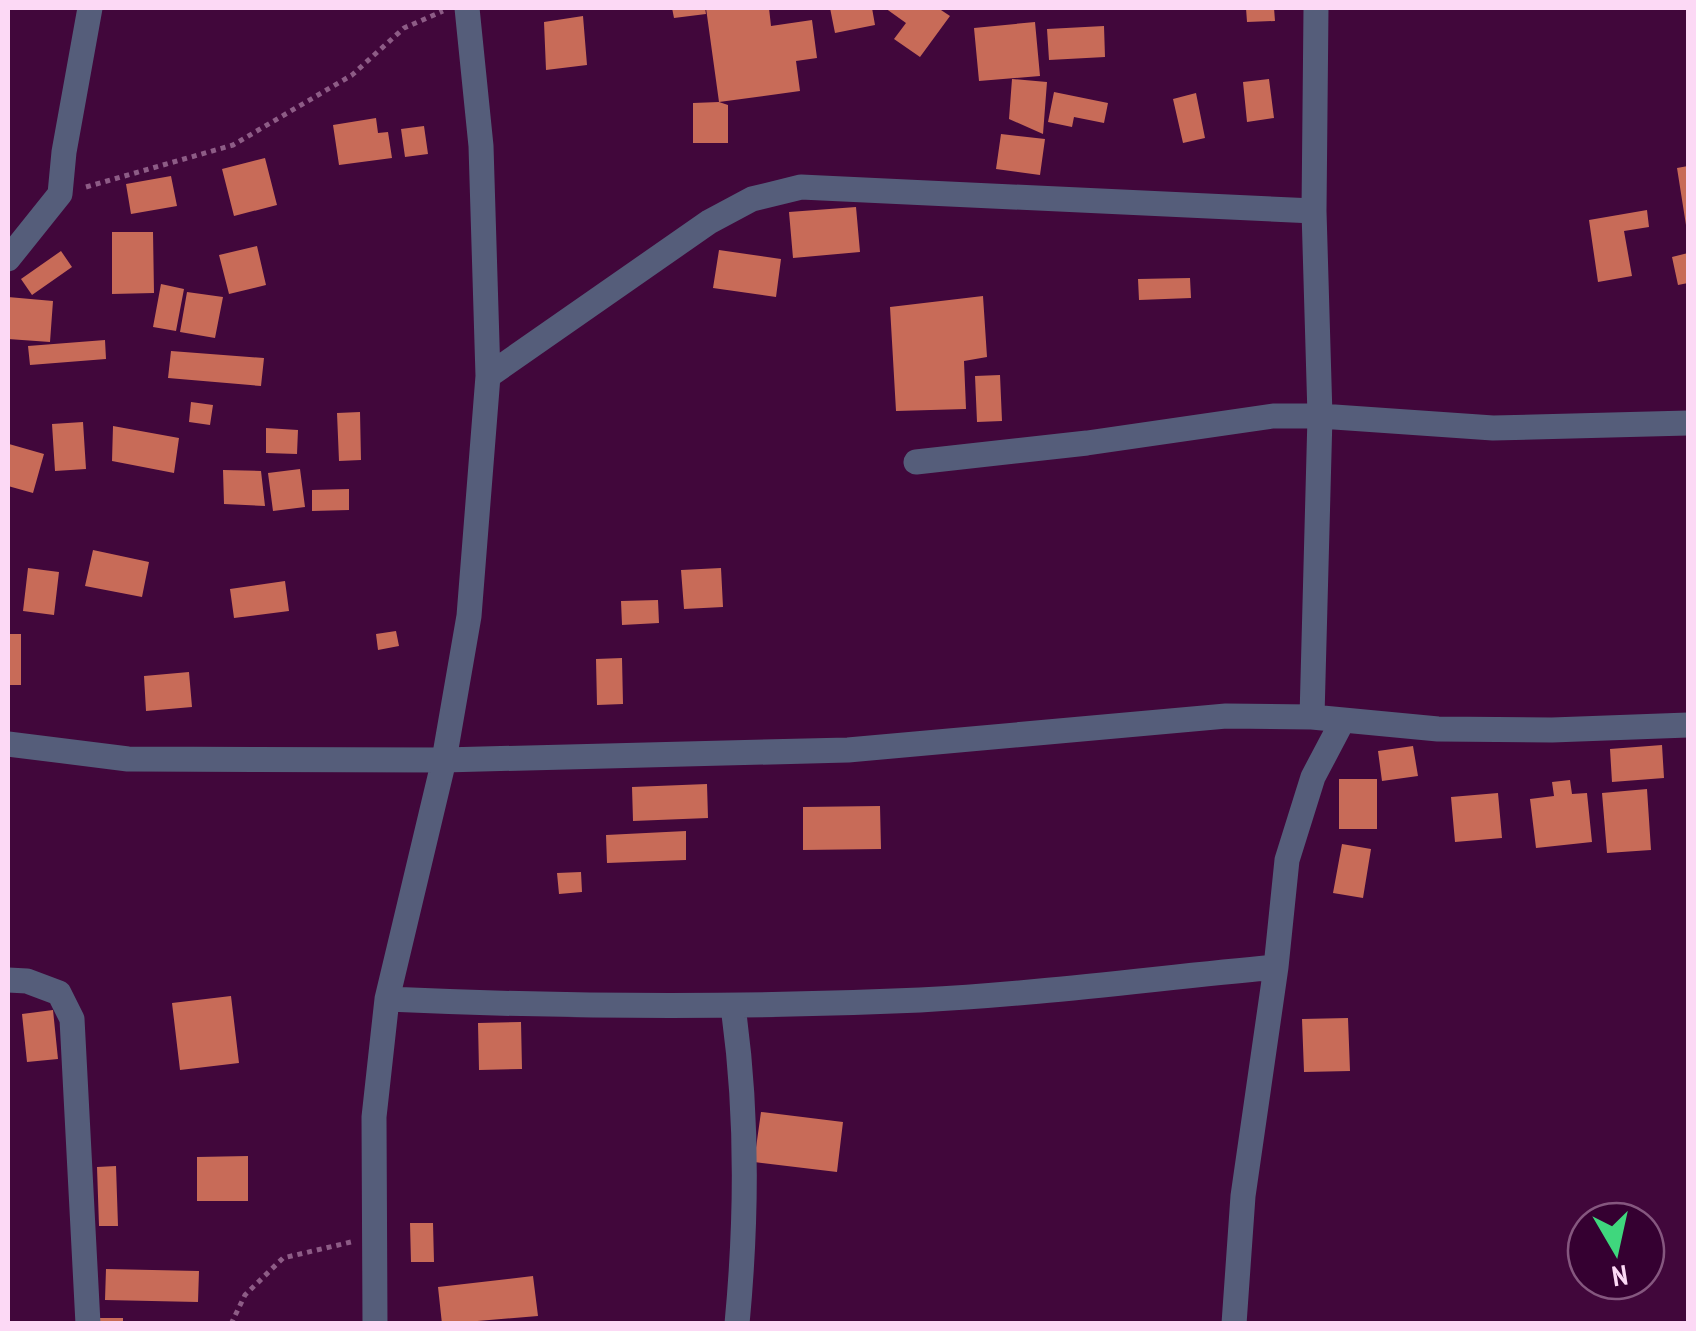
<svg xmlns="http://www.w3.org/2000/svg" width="1696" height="1331" viewBox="0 0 1696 1331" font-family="'PT Sans Narrow',sans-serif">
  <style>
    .building { fill: #c86b58 }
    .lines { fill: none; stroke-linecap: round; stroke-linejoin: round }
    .path { stroke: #8d5c86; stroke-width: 5; stroke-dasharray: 5 5; stroke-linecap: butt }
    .minor { stroke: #555d7a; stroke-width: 25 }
  </style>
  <rect width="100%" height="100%" fill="#41073b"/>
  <!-- building -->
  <path class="building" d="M672,8H705L706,14L674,18Z
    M706,8H769L771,26L812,20L817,58L796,61L800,91L719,102Z
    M830,8H872L875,25L835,33Z
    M885,8H938L950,16L920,57L894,39L906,23Z
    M1246,8H1274L1275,21L1247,22Z
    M583,16L587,65L546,70L544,22Z
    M1035,22L1040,76L979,81L974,28Z
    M1104,26L1105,57L1049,60L1047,29Z
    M1012,79L1047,82L1043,134L1009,119Z
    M1269,79L1274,118L1247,122L1243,82Z
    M1054,92L1108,103L1104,123L1074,117L1072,127L1048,122Z
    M1196,93L1205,138L1183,143L1173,99Z
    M719,102L728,105V143H693V103Z
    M376,118L378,133L388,132L392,158L339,165L333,125Z
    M424,126L428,154L405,157L401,129Z
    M1001,134L1045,139L1040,175L996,169Z
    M265,158L277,205L234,216L222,169Z
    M1688,166V225H1686L1677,168Z
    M171,176L177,206L131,214L126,184Z
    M856,207L860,252L793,258L789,212Z
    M1647,210L1649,227L1624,231L1632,276L1598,282L1589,220Z
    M112,232H153L154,293L112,294Z
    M257,246L266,285L229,294L219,255Z
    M719,250L781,259L776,297L713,288Z
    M61,251L72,267L32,295L21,279Z
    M1688,253V283L1678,285L1672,257Z
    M1190,278L1191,298L1139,300L1138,279Z
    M161,284L184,289L176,331L153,327Z
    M187,292L223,297L215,338L180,332Z
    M983,296L987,357L964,361L966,409L896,411L890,307Z
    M8,297L53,301L50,342L8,339Z
    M105,340L106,359L30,365L28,346Z
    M171,351L264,358L261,386L168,378Z
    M1000,375L1002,421L977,422L975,376Z
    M191,402L213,405L210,425L189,422Z
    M360,412L361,460L339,461L337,413Z
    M83,422L86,469L55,471L52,424Z
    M113,426L179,438L174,473L112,461Z
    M266,428L298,430L297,454L266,453Z
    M9,444L44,454L33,493L8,486Z
    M300,469L305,507L273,511L268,473Z
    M223,470L261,471L265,506L224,504Z
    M349,489V510L312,511V490Z
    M93,550L149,562L142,597L85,586Z
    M28,568L59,572L54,615L23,611Z
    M721,568L723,607L684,609L681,570Z
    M285,581L289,611L234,618L230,589Z
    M658,600L659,623L622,625L621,601Z
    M396,631L399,646L378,650L376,634Z
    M8,634H21V685H8Z
    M622,658L623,704L597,705L596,659Z
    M189,672L192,707L146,711L144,676Z
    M1662,745L1664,778L1612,782L1610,749Z
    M1413,746L1418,776L1382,781L1378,751Z
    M1339,779H1377V829H1339Z
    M1570,780L1572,794L1587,793L1592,842L1536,848L1530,799L1554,796L1552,782Z
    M707,784L708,818L633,821L632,787Z
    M1647,789L1651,850L1607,853L1602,793Z
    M1498,793L1502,838L1455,842L1451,797Z
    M880,806L881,849L803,850V807Z
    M686,831V860L607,863L606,835Z
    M1342,844L1371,849L1363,898L1333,893Z
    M581,872L582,892L559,894L557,873Z
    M231,996L239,1063L180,1070L172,1003Z
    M53,1010L58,1059L27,1062L22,1014Z
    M1348,1018L1350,1071L1304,1072L1302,1019Z
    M521,1022L522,1069L479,1070L478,1023Z
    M761,1112L843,1122L837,1172L754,1162Z
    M248,1156V1201H197V1157Z
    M116,1166L118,1226H99L97,1167Z
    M410,1223H433L434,1262H411Z
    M106,1269L199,1271L198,1302L105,1300Z
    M533,1276L538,1316L442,1324L438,1287Z
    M100,1318H123V1324H100Z"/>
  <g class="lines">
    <!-- path -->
    <path class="path" d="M86,187L233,145L352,75L404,28L443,11
      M231,1324L245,1295L283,1258L351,1242"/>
    <!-- minor -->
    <path class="minor" d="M8,259L60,194L64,152L90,8
      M488,376L709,222L752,199L801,187L1314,211
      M916,462L1087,443L1273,416H1320L1493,428L1688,423
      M1312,717L1320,416L1314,211L1316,8
      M8,744L128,759L444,760L848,750L1226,716L1312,717L1438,729L1552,730L1688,725
      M8,980L27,981L59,993L72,1019L88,1324
      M387,999C565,1007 742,1008 920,1000C1038,994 1157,978 1276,967
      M733,1007C748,1112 747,1218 737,1324
      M375,1324L374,1117L387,999L444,760L469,616L488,376L481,146L467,8
      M1234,1324L1243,1196L1276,967L1287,860L1313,777L1342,722"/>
  </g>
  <!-- border -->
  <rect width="1696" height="1331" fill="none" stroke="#fcd9f5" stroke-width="20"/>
  <!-- north arrow -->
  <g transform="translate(1616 1251) rotate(171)"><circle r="48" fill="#350031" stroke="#85577f" stroke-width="2.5"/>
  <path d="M0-8L18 38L0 25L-18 38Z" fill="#3fd77d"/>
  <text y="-15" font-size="28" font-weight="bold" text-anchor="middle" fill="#fcd9f5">N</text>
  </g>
</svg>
